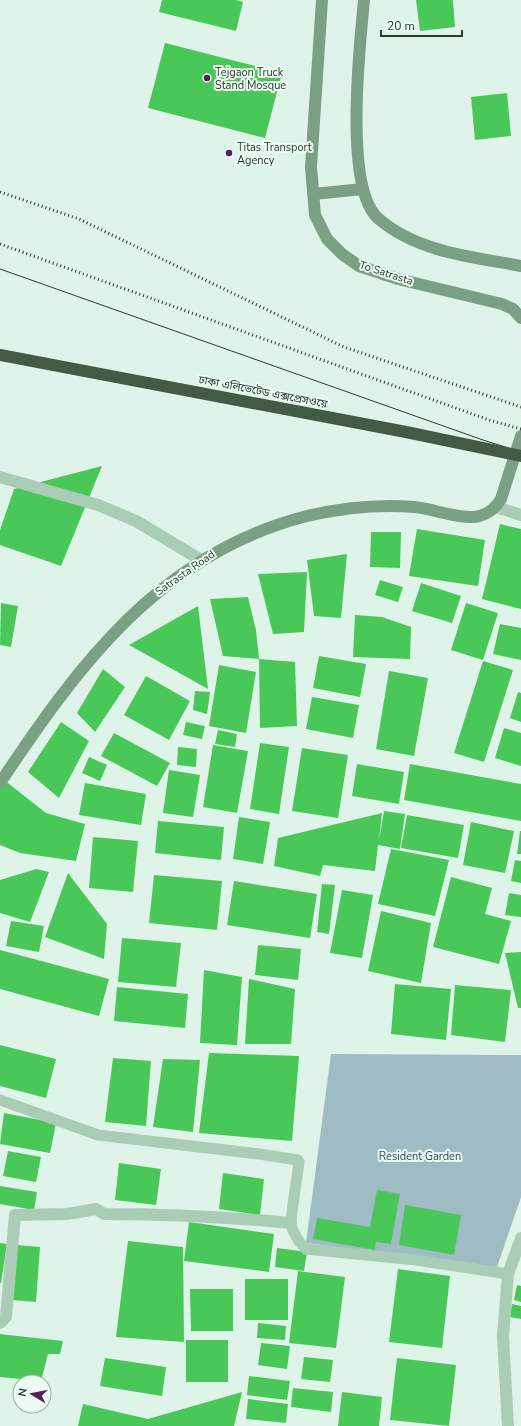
<svg xmlns="http://www.w3.org/2000/svg" width="521" height="1426" viewBox="0 0 521 1426" font-family="'Nunito Sans','Noto Sans Bengali',sans-serif">
  <style>
    .green { fill: #9fbbc3 }
    .building { fill: #49c859 }
    .lines { fill: none; stroke-linecap: round; stroke-linejoin: round }
    .lane { stroke: #abccb6; stroke-width: 11 }
    .street { stroke: #abccb6; stroke-width: 12 }
    .secondary { stroke: #7ca085; stroke-width: 12 }
    .tram { stroke: #2a3a2d; stroke-width: 1 }
    .rail { stroke: #2a3a2d; stroke-width: 3; stroke-dasharray: 1 3; stroke-linecap: butt }
    .highway-bridge { stroke: #415b46; stroke-width: 12 }
    .poi-dot { fill: #591e5d; stroke: #ecfbf2; stroke-width: 1.5 }
    .labels { text-anchor: middle; dominant-baseline: central; stroke-width: 4; stroke-linejoin: round; paint-order: stroke }
    .poi-label { font-size: 11px; fill: #2a3a2d; stroke: #ecfbf2; text-anchor: start }
    .street-label { font-size: 11px; fill: #2a3a2d; stroke: #ecfbf2 }
    .park-label { font-size: 11px; fill: #2d4e59; stroke: #ecfbf2 }
  </style>
  <rect width="100%" height="100%" fill="#dff4e8"/>
  <!-- green -->
  <path class="green" d="M331,1054L521,1055V1197L497,1267L306,1243Z"/>
  <!-- building -->
  <path class="building" d="M162,0H236L243,2L236,31L159,12Z
    M416,0H453L455,27L420,31Z
    M165,43L282,73L265,138L148,108Z
    M507,93L511,136L475,140L471,97Z
    M102,466L61,566L0,545V530L14,489Z
    M500,524L521,529V609L482,599Z
    M417,529L485,540L478,586L409,576Z
    M371,532H401L400,568L370,567Z
    M347,554L341,618L314,616L307,560Z
    M307,572L304,632L273,634L258,574Z
    M380,580L403,587L398,602L375,595Z
    M421,583L461,596L452,623L412,611Z
    M248,597L256,630L259,659L223,656L210,599Z
    M1,603L18,606L11,647L0,645Z
    M466,603L498,613L483,660L451,650Z
    M198,606L208,689L129,645Z
    M355,615L382,617L411,627L410,659L353,657Z
    M500,624L521,628V660L493,654Z
    M319,656L366,664L360,697L313,688Z
    M259,659L295,662L297,726L260,728Z
    M483,661L513,670L484,762L454,753Z
    M219,665L256,672L246,733L209,726Z
    M103,669L125,687L95,732L77,713Z
    M389,671L428,678L414,756L376,749Z
    M146,676L190,701L169,740L124,715Z
    M195,691L210,692L207,714L193,710Z
    M518,692L521,693V722L510,718Z
    M312,697L359,705L353,738L306,729Z
    M61,722L89,741L59,798L28,772Z
    M186,722L205,726L202,739L183,735Z
    M504,728L521,733V766L495,758Z
    M218,730L237,734L235,747L215,744Z
    M114,733L170,763L157,786L101,756Z
    M260,743L289,747L279,814L250,809Z
    M213,745L248,751L237,813L203,807Z
    M178,747L197,749L196,767L177,765Z
    M302,748L348,755L338,818L292,811Z
    M89,757L107,765L100,781L82,773Z
    M357,764L404,772L399,804L352,796Z
    M410,764L521,784V821L404,800Z
    M169,770L200,775L193,817L163,813Z
    M4,780L46,813L85,824L76,861L20,853L0,845V788Z
    M85,783L146,794L141,825L79,815Z
    M384,811L405,814L400,849L378,845L375,871L323,865L320,876L274,866L278,838L382,813L379,841Z
    M407,815L464,825L458,858L401,848Z
    M239,817L270,822L263,864L233,859Z
    M158,821L224,827L221,860L155,853Z
    M471,822L514,831L505,873L463,865Z
    M520,831H521V854H517Z
    M93,837L138,841L133,892L89,888Z
    M391,849L449,860L435,916L378,904Z
    M515,860L521,861V883L511,881Z
    M36,869L49,872L30,922L0,913V880Z
    M68,873L107,924L104,959L45,937Z
    M154,875L222,881L217,930L149,923Z
    M451,877L492,888L485,914L511,921L499,964L433,947Z
    M234,881L317,894L310,938L227,925Z
    M322,884L335,885L329,934L317,932Z
    M342,890L373,895L362,958L330,953Z
    M509,893L521,895V917L505,915Z
    M381,911L431,923L421,983L368,971Z
    M11,921L44,926L39,952L6,946Z
    M122,938L181,943L176,987L118,982Z
    M258,945L301,949L298,980L255,975Z
    M0,950L109,979L99,1016L0,989Z
    M521,952V1008H518L505,953Z
    M204,970L242,977L237,1045L200,1043Z
    M249,979L295,989L291,1044H245Z
    M395,984L451,989L446,1040L391,1034Z
    M455,985L511,990L505,1042L451,1035Z
    M117,987L188,994L185,1028L114,1021Z
    M0,1045L56,1059L46,1098L0,1086Z
    M209,1053L299,1056L292,1141L199,1133Z
    M113,1058L151,1061L146,1126L105,1122Z
    M163,1059L200,1060L193,1132L153,1127Z
    M4,1113L56,1123L50,1153L0,1144Z
    M8,1151L41,1157L36,1182L3,1176Z
    M119,1163L161,1169L156,1205L115,1200Z
    M223,1173L264,1179L260,1215L219,1209Z
    M0,1186L37,1192L34,1210L0,1204Z
    M377,1190L400,1194L391,1244L376,1242L375,1250L313,1239L317,1218L370,1227Z
    M405,1205L461,1215L454,1255L399,1245Z
    M189,1222L274,1234L269,1272L184,1261Z
    M128,1241L183,1247L184,1342L116,1337Z
    M0,1243L7,1244L1,1283H0Z
    M17,1245L40,1247L36,1302L12,1300Z
    M277,1248L307,1252L304,1271L275,1267Z
    M398,1269L450,1276L442,1348L389,1342Z
    M298,1271L345,1277L336,1348L289,1343Z
    M245,1279H288V1320H245Z
    M517,1285L521,1286V1302L514,1300Z
    M190,1289H233V1331H191Z
    M512,1304L521,1306V1319L510,1317Z
    M258,1323L286,1326L285,1340L257,1338Z
    M0,1334L63,1341L60,1354H48L41,1381L0,1377Z
    M186,1340H228V1382H186Z
    M261,1343L290,1346L287,1369L258,1365Z
    M304,1357L333,1360L330,1382L301,1379Z
    M105,1358L166,1367L162,1396L100,1386Z
    M397,1358L456,1365L449,1426L390,1420Z
    M249,1376L290,1381L287,1400L247,1395Z
    M293,1388L333,1392L331,1412L291,1407Z
    M242,1392L234,1426H78L83,1404L148,1419Z
    M342,1392L382,1397L379,1426H338Z
    M248,1399L288,1404L286,1423L246,1419Z"/>
  <g class="lines">
    <!-- lane -->
    <path class="lane" d="M0,1100L98,1135L259,1154L298,1160L299,1162C298,1172 290,1220 291,1225C294,1234 299,1243 306,1249L416,1260L508,1274"/>
    <!-- street -->
    <path class="street" d="M0,477L98,505L136,521L201,560
      M496,507L521,515
      M0,1323L6,1317L15,1215L67,1214L96,1209L104,1214C168,1214 227,1217 291,1223
      M508,1426L503,1336L508,1274L521,1238"/>
    <!-- secondary -->
    <path class="secondary" d="M322,0L311,167L315,215L327,239L342,254L359,266L398,279L502,304L513,309L521,318
      M364,0C360,44 343,190 379,219C417,252 473,257 521,266
      M313,194L363,189
      M0,783C79,664 161,553 307,516C341,508 380,504 415,507C434,509 454,518 474,517C485,516 495,509 501,499L521,436"/>
    <!-- tram -->
    <path class="tram" d="M0,269L483,440L521,452"/>
    <!-- rail -->
    <path class="rail" d="M0,192L79,219L344,347L521,407
      M0,244L489,420L521,429"/>
    <!-- highway-bridge -->
    <path class="highway-bridge" d="M0,355L406,432L521,456"/>
  </g>
  <!-- markers -->
  <g class="poi-dot">
    <circle cx="207" cy="78" r="4"/>
    <circle cx="229" cy="153" r="4"/>
  </g>
  <g class="labels">
    <!-- poi labels -->
    <g class="poi-label">
      <text x="215" y="72">Tejgaon Truck<tspan x="215" dy="13">Stand Mosque</tspan></text>
      <text x="237" y="147">Titas Transport<tspan x="237" dy="13">Agency</tspan></text>
    </g>
    <!-- street labels -->
    <g class="street-label">
      <text transform="translate(386 273) rotate(18)">To Satrasta</text>
      <text transform="translate(263 392) rotate(11)">ঢাকা এলিভেটেড এক্সপ্রেসওয়ে</text>
      <text transform="translate(185 573) rotate(-35)">Satrasta Road</text>
    </g>
    <!-- park labels -->
    <g class="park-label">
      <text x="420" y="1156">Resident Garden</text>
    </g>
  </g>
  <!-- north arrow -->
  <g transform="translate(32 1394) rotate(280)"><circle r="19" fill="#ecfbf2" stroke="#9eaea3"/>
  <path d="M0-3L7 15L0 10L-7 15Z" fill="#591e5d"/>
  <text y="-6" font-size="11" font-weight="bold" text-anchor="middle" fill="#2a3a2d">N</text>
  </g>
  <!-- scale -->
  <path d="M381 30v6h81v-6" fill="none" stroke="#2a3a2d" stroke-width="2"/>
  <text x="387" y="30" font-size="12" fill="#2a3a2d" stroke="#ecfbf2" stroke-width="3" paint-order="stroke">20 m</text>
</svg>
